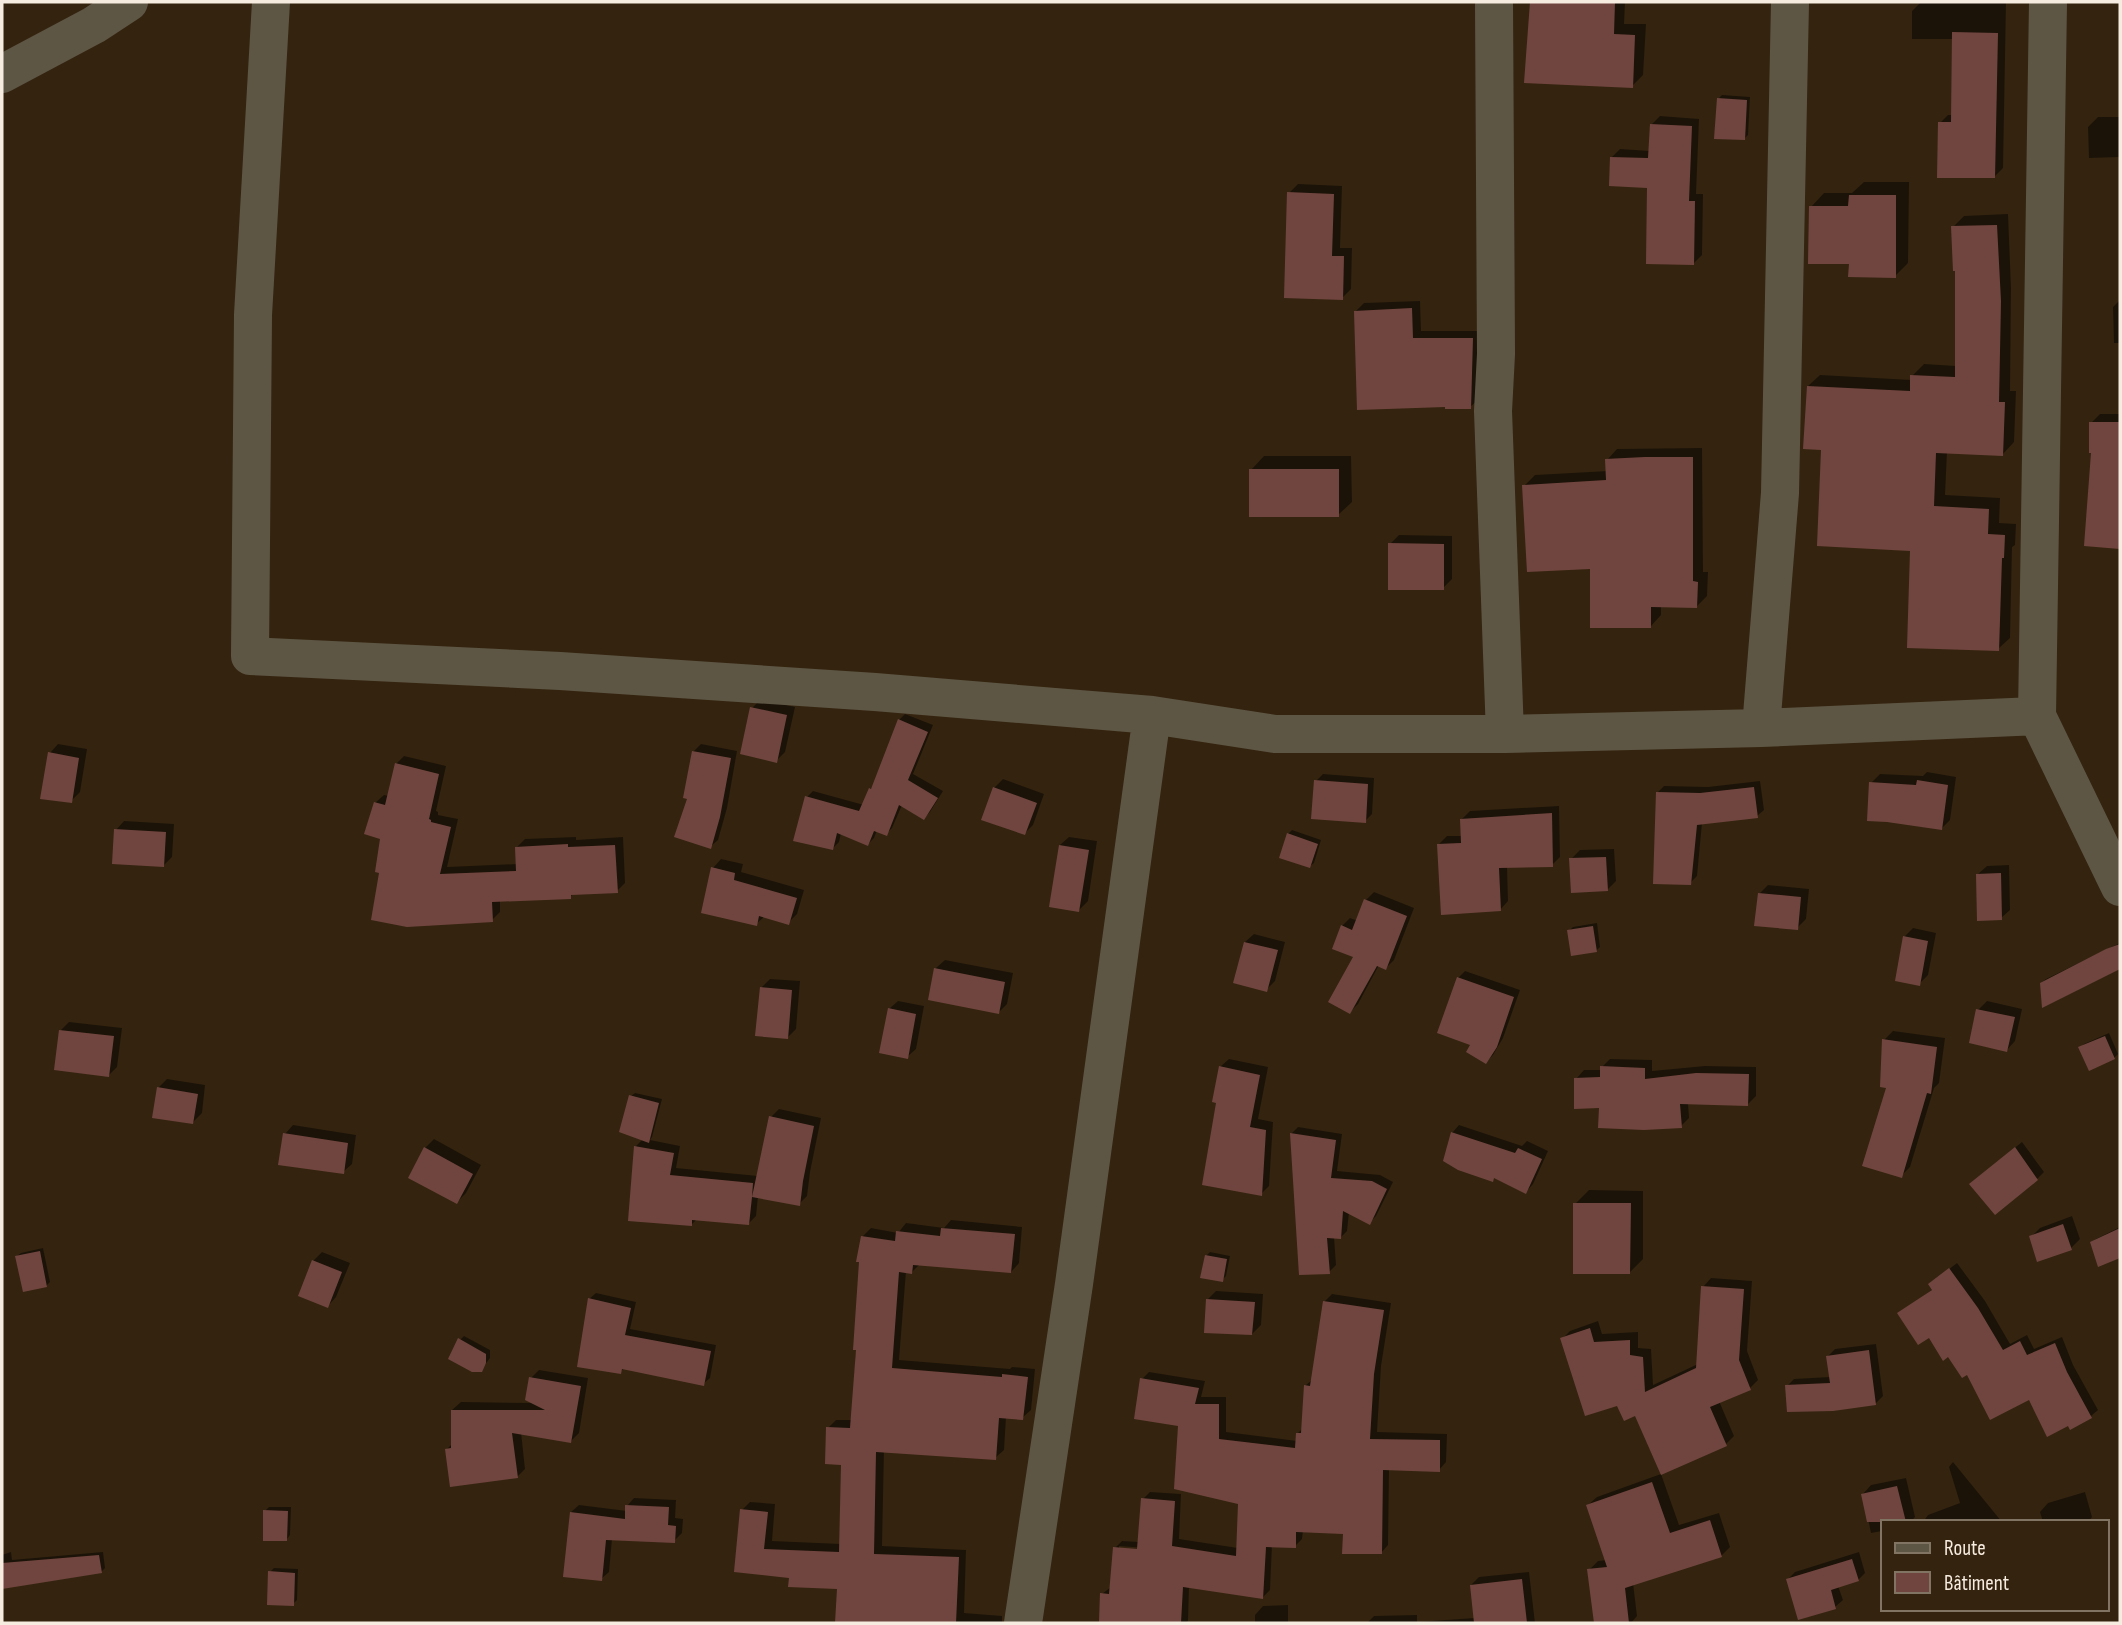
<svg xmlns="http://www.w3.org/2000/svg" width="2122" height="1625" viewBox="0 0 2122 1625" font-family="'Sofia Sans Condensed',sans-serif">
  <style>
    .shadow { fill: #0007; fill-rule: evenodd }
    .building { fill: #71453f }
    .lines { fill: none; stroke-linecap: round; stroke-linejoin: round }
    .minor { stroke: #5e5645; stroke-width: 38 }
  </style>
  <rect width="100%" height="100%" fill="#34240f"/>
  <!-- shadow -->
  <path class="shadow" d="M1531,2H1625L1624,24H1646L1643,75L1632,86L1526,81Z
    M1921,2H2006L2003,168L1994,177L1940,123L1948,115H1953L1954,39H1912V11Z
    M1722,95L1750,97L1748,135L1744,139L1718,99Z
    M1660,116L1699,119L1696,194H1703L1702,255L1694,263L1648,187L1612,157L1620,149L1650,151L1651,125Z
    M2098,117H2120V157L2089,158L2088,127Z
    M1864,182H1909L1908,263L1895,276L1850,262L1811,207L1824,193H1852Z
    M1298,184L1342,186L1340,248H1352L1351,289L1342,298L1289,193Z
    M2008,214L2011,288L2010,391H2016L2014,442L2003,454L1947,452L1945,495L2000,498L1999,523L2016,524L2015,545L2012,547L2010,638L1998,649L1823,448L1808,386L1820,375L1912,380V376L1924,364L1956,366L1957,269L1953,227L1964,216Z
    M2120,300V343H2114L2113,307Z
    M1420,301L1421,331H1480L1479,399L1470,407L1356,311L1364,303Z
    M2100,414H2120V547L2086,545L2092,451L2091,423Z
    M1702,448L1703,572H1708L1707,596L1697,606L1661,605V615L1651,626L1524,486L1535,475L1608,471L1607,460L1617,449Z
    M1264,456H1351L1352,502L1338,515L1251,470Z
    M1399,535L1452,536V579L1443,588L1390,544Z
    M761,699L795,707L785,752L776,761L752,708Z
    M905,714L933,725L913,774L943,791L930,812L924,818L902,805L892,828L886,834L877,830L874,838L868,844L841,833L839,842L833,848L807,797L813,791L864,805L870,789L875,785L899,720Z
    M58,744L87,749L80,792L71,801L50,753Z
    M701,744L737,751L727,808L718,840L710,847L689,798L693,752Z
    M404,756L446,766L436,811L438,812V815L458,819L447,867L517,864V847L525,839L576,837V840L623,837L625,883L617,891L574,893L570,897L500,900V912L492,920L381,871L382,838L375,803L384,795L389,796L396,764Z
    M1927,772L1956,777L1950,820L1941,829L1871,783L1880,774L1923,776Z
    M1323,774L1374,778L1372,814L1365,821L1316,781Z
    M1003,779L1044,794L1033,825L1025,833L994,788Z
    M1760,781L1764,810L1757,816L1702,823L1697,876L1690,883L1658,792L1664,786L1708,787Z
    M1559,806L1560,857L1552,865L1507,866L1508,901L1500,910L1439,844L1447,836H1462V819L1470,811Z
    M124,821L174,824L172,857L164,865L116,830Z
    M1292,830L1321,840L1314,863L1310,866L1288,834Z
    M1069,837L1097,841L1088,901L1079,910L1060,845Z
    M1614,849L1616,881L1607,890L1571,859L1580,850Z
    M721,859L743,864L741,872L804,890L797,914L788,923L765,916L756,924L713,868Z
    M2009,865L2010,910L2001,918L1978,874L1987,866Z
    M1768,885L1809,889L1806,919L1797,928L1759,894Z
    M1374,892L1414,908L1394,960L1386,968L1379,965L1358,1004L1350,1012L1355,956L1342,926L1350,918L1358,921L1366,900Z
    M1597,923L1600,947L1596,951L1569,931L1573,927Z
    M1913,928L1936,933L1928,975L1919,984L1904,937Z
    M1254,934L1285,942L1275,981L1266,990L1245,942Z
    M2120,943V968L2111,971L2041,983L2046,979Z
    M945,960L1013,973L1007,1004L998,1013L930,999L936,968Z
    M1465,971L1520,990L1503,1038L1493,1055L1486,1062L1472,1044L1458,978Z
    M770,979L800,981L796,1029L787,1038L762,987Z
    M898,1001L924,1006L916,1049L907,1057L889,1009Z
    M1987,1001L2022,1009L2015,1041L2007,1050L1978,1010Z
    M69,1022L122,1028L117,1067L109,1075L61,1030Z
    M1893,1031L1945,1038L1939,1083L1934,1088L1910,1167L1901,1176L1888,1086L1884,1040Z
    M2109,1033L2118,1054L2114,1058L2080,1048L2084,1044Z
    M1229,1059L1268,1067L1258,1119L1273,1122L1269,1186L1261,1194L1218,1102L1220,1067Z
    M1610,1059L1652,1060V1071L1705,1066L1756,1067V1096L1748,1104L1688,1103L1689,1118L1681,1126L1600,1106L1576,1079L1584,1070H1602V1067Z
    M167,1079L205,1085L202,1113L193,1122L158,1088Z
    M635,1093L662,1099L652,1137L650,1140L680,1146L676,1168L758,1176L771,1117L779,1109L821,1118L810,1172L807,1196L799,1204L758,1196L756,1216L749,1223L697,1219L691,1225L636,1146L643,1139L631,1096Z
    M293,1125L356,1135L352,1164L343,1172L285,1134Z
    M1459,1125L1522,1146L1527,1141L1548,1151L1533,1184L1526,1192L1452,1133Z
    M1298,1127L1342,1134L1337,1171L1380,1175L1393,1182L1376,1216L1369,1223L1349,1212L1347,1231L1341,1237H1334L1336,1265L1329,1272L1291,1134Z
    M434,1139L481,1165L466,1193L457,1202L425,1148Z
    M2022,1142L2044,1172L2037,1179L1979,1177Z
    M1589,1190L1643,1191V1259L1630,1272L1575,1204Z
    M2072,1216L2080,1239L2071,1248L2039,1260L2031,1237L2040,1228Z
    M951,1220L1022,1227L1019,1263L1011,1272L920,1264L912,1272L906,1271L899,1360L1010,1369L1012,1367L1035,1369L1031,1410L1022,1418L1006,1417L1004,1450L995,1458L884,1450L882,1546L966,1550L964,1613L1002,1616V1623H837L838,1588L790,1577L736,1570L742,1510L750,1502L775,1504L772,1541L841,1544L843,1463L828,1428L836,1420H852L863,1236L871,1228L898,1233L906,1223L944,1228Z
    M2120,1227V1256L2099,1264L2092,1242L2096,1239Z
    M43,1248L50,1282L46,1286L17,1256L21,1253Z
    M322,1252L350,1263L336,1297L328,1306L313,1261Z
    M1210,1252L1230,1256L1226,1276L1222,1280L1206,1256Z
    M1957,1263L1985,1301L2010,1344L2027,1335L2034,1349L2062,1337L2073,1365L2098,1410L2091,1416L2030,1398L1968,1373L1929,1336L1899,1314L1933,1289L1930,1284Z
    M1711,1278L1752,1281L1747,1351L1758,1380L1750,1388L1719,1401L1734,1436L1726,1444L1636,1414L1618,1404L1562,1339L1570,1331L1598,1321L1602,1334L1638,1332V1348L1651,1349L1653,1385L1698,1364L1703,1287Z
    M1216,1291L1263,1294L1261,1325L1252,1334L1208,1299Z
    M596,1293L636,1302L630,1329L716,1345L710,1378L703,1384L624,1368L620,1372L589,1299Z
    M1332,1294L1391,1303L1381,1366L1377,1432L1447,1434L1446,1462L1439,1470L1389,1469L1388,1545L1381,1553L1344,1533L1303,1530L1302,1539L1295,1546L1272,1545L1270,1590L1263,1597L1189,1586L1188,1621L1186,1623H1101L1102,1594L1111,1587L1115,1548L1122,1541L1139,1542L1143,1499L1150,1492L1181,1494L1179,1539L1238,1548L1240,1503L1180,1424L1142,1379L1149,1372L1205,1381L1201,1397H1226V1432L1297,1441L1298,1433L1303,1428L1305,1386L1313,1379L1325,1301ZM1119,1546L1146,1548V1551L1119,1550Z
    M464,1336L490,1350V1358L481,1370L460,1340Z
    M1876,1344L1883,1396L1876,1403L1787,1386L1794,1379L1830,1377L1828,1356L1835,1349Z
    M539,1370L588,1378L579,1433L571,1441L521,1432L525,1469L517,1477L447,1449L452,1444V1410L461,1402L535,1403L531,1378Z
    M1953,1462L2002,1522H1923L1928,1515L1960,1503L1949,1467Z
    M1661,1474L1679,1525L1719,1513L1730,1547L1721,1556L1633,1583L1637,1616L1631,1623H1596L1589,1570L1598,1561L1607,1560L1588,1505L1597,1497Z
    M1906,1478L1915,1517L1910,1522H1882V1531L1871,1533L1863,1494L1871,1485Z
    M2085,1492L2092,1517L2088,1522H2043L2040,1512L2048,1503Z
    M634,1498L676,1500L675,1518L683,1519L682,1533L674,1541L612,1539L609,1572L601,1579L571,1512L579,1505L627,1511V1506Z
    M269,1507H291L290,1535L287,1539L265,1511Z
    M11,1552L12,1560L103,1552L105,1568L101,1572L2,1587V1555Z
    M1859,1552L1865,1573L1858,1580L1838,1586L1843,1600L1835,1607L1788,1579L1795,1572Z
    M274,1568L298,1569L297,1600L293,1604L270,1572Z
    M1529,1572L1535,1623H1367L1374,1616L1417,1615V1622L1475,1618L1471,1585L1479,1577Z
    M1288,1605V1623H1255V1615L1263,1606Z"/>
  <!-- building -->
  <path class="building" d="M1530,2H1615L1614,34L1635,35L1633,88L1524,83Z
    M1952,32L1998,33L1995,178H1937L1938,122H1951Z
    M1717,98L1747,100L1745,140L1714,139Z
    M1650,124L1692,126L1689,201H1695L1694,265L1646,264L1647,188L1609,186L1610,157L1648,158Z
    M1287,192L1334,194L1332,256H1344L1343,300L1284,298Z
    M1849,195H1896V278L1848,277L1849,264H1808L1809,206H1848Z
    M1997,225L2001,301L1999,402H2005L2003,456L1936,453L1934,506L1989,509L1988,534L2005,535L2004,558H2002L1999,651L1907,648L1910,551L1817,546L1821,450L1803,449L1807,386L1910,391V375L1955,377V271H1953L1951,226Z
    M1412,308L1413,338H1473L1471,409H1445V407L1357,410L1354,311Z
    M2089,422H2120V549L2084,546L2091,453H2089Z
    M1645,457H1693V581L1698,582L1697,608L1651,607V628H1590V569L1527,572L1522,485L1606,480L1605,459Z
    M1249,469H1339V517H1249Z
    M1388,543L1444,544V590H1388Z
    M750,707L787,715L777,763L740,754Z
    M898,719L928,732L908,780L938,798L924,820L899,805L887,836L874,831L868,846L837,833L833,850L793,841L805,796L859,811L869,788L871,789Z
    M692,751L731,758L720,817L711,849L674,837L687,799L683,798Z
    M48,752L79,758L72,803L40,799Z
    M395,763L439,774L429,819L431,820V822L451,827L440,874L516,871L515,847L568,844V847L615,845L618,893L571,895V899L492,902L493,922L407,927L371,920L379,873L375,872L380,839L364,834L374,802L385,805Z
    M1314,780L1368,784L1366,823L1311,819Z
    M1917,780L1948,785L1942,830L1887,822L1867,821L1869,782L1916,785Z
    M993,787L1037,803L1025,835L981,820Z
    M1754,787L1758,818L1697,825L1691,885L1653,884L1656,792L1700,793Z
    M1552,813L1553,867L1499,868L1501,911L1441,915L1437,844L1461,843L1460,819Z
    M114,829L166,832L164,867L112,864Z
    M1287,833L1318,844L1310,868L1279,858Z
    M1059,845L1089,850L1079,912L1049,907Z
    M1606,857L1608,891L1571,893L1569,858Z
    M711,867L735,873L734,880L797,898L789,925L759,916L757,926L701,913Z
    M2001,873L2002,920L1977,921L1976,874Z
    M1758,893L1801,897L1798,930L1754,926Z
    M1364,899L1407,916L1386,970L1377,966L1350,1014L1328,1002L1353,957L1332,949L1341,925L1352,930Z
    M1593,926L1597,952L1571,956L1567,930Z
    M1903,936L1928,941L1920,986L1895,981Z
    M1244,942L1278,950L1267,992L1233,983Z
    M2120,944V969L2042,1008L2040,983L2106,949Z
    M934,968L1005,982L999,1014L928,1000Z
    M1457,977L1514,997L1497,1047L1486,1064L1466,1052L1470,1045L1437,1033Z
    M760,987L792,990L788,1039L755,1036Z
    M888,1008L916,1014L908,1059L879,1053Z
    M1976,1009L2015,1017L2007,1052L1969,1043Z
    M59,1030L114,1036L109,1077L54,1070Z
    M2105,1036L2115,1059L2089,1071L2078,1047Z
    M1882,1039L1937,1047L1931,1094L1927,1093L1902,1178L1862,1166L1886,1088L1880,1087Z
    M1219,1066L1260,1075L1250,1127L1266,1130L1262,1196L1202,1185L1216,1103L1212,1102Z
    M1600,1066L1645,1068V1079L1696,1073L1749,1074L1748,1106L1680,1104L1682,1128L1644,1130L1598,1128L1599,1108L1574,1109V1078L1600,1077Z
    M157,1087L198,1094L193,1124L152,1118Z
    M629,1095L659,1103L649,1143L619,1132Z
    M769,1116L814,1126L803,1181L800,1206L752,1197L749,1225L692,1220V1226L628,1221L634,1146L674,1153L670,1175L753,1183L752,1197Z
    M1451,1132L1515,1153L1518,1148L1542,1159L1526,1194L1494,1178L1493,1182L1458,1170L1443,1161Z
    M283,1133L348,1143L344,1174L278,1165Z
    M1290,1133L1336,1140L1331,1178L1372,1181L1387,1189L1370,1225L1343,1211L1341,1239L1327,1238L1330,1274L1299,1275Z
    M424,1147L473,1174L457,1204L408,1178Z
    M2015,1147L2038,1180L1995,1215L1969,1184Z
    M1573,1203H1631L1630,1274H1573Z
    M2063,1224L2072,1250L2037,1262L2029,1236Z
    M941,1228L1015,1234L1011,1273L913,1265L912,1274L899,1272L892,1368L1002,1377V1374L1028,1377L1023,1420L999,1418L996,1460L876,1452L874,1554L959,1557L956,1623H835L837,1589L788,1587L789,1578L734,1572L740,1509L768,1512L764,1549L839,1552L841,1465L825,1464L826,1427L850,1428L856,1350H853L859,1262H856L861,1236L895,1241L896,1231L940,1236Z
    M2120,1228V1258L2098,1267L2090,1242Z
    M40,1251L47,1287L23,1292L15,1256Z
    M1205,1255L1227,1259L1223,1282L1200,1278Z
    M312,1260L342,1272L328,1308L298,1296Z
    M1949,1268L1978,1308L2003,1350L2020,1341L2027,1355L2055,1343L2067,1372L2092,1418L2070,1430L2068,1426L2047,1437L2029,1400L1990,1420L1967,1375L1962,1378L1948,1357L1943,1361L1929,1338L1918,1345L1897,1313L1932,1290L1928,1284Z
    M1701,1286L1744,1289L1739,1360L1751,1390L1710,1407L1727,1446L1661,1475L1635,1416L1624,1421L1617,1406L1585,1416L1560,1338L1590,1328L1594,1342L1630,1340V1355L1643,1357L1645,1392L1696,1368Z
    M588,1298L631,1308L625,1335L711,1351L704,1386L622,1369L621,1374L577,1367Z
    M1206,1299L1255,1302L1252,1335L1204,1333Z
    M1323,1301L1384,1310L1374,1374L1370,1439L1440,1440V1472L1383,1470L1382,1554H1342L1343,1534L1296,1532V1548L1266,1547L1263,1599L1183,1587L1181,1623L1099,1622L1100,1593L1109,1594L1113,1547L1137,1549L1141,1498L1175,1501L1172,1546L1236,1556L1238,1504L1174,1489L1178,1426L1134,1419L1140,1378L1199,1388L1195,1404H1219V1439L1295,1448L1296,1433H1301L1304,1385L1310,1386Z
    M458,1338L486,1354V1363L482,1372H472L448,1359Z
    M1869,1350L1876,1405L1833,1411L1787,1412L1785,1385L1830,1383L1826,1356Z
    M529,1377L581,1386L571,1443L512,1433L518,1478L450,1487L445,1449L451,1448V1410H545L525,1400Z
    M1652,1482L1670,1533L1710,1520L1722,1557L1625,1588L1629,1623H1594L1587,1569L1607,1567L1586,1505Z
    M1897,1486L1906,1522H1867L1861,1494Z
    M625,1505L669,1507L668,1525L676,1526L675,1543L606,1540L602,1581L563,1577L570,1512L625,1519Z
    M263,1510L288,1511L287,1541H263Z
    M99,1555L102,1573L2,1589V1563Z
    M1852,1559L1859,1581L1831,1590L1836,1609L1798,1620L1786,1579Z
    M268,1571L295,1573L294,1606L267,1605Z
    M1522,1579L1527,1623H1474L1470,1585Z"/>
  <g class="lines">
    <!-- minor -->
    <path class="minor" d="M271,2L253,315L250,656L560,671L875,692L1152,715L1275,734H1505L1761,728L2037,716
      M1494,2L1496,354L1493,411L1505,734
      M2048,2L2037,716L2120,887
      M2,74L94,25L129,2
      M1761,728L1780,493L1790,2
      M1023,1623L1074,1284L1152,715"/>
  </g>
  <!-- border -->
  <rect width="2122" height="1625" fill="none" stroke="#f7ece0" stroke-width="7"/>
  <!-- legend -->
  <rect x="1881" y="1520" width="228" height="91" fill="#34240f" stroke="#827463" stroke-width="2"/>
  <rect x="1895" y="1543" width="35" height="10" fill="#5e5645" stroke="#827463" stroke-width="2"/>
  <text x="1944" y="1555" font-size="21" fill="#f7ece0">Route</text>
  <rect x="1895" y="1572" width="35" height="21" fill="#71453f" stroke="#827463" stroke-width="2"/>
  <text x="1944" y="1590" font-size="21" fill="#f7ece0">Bâtiment</text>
</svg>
